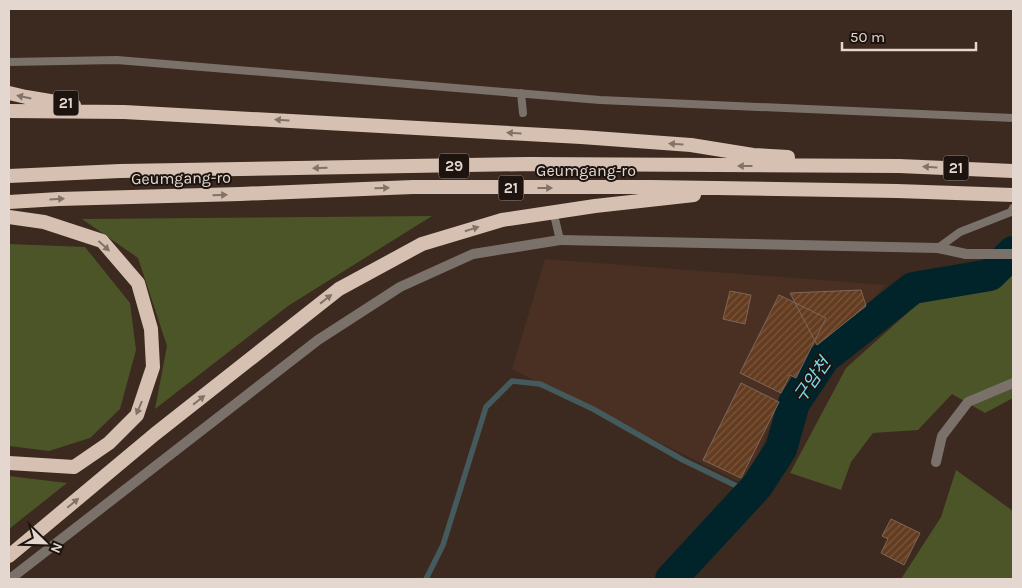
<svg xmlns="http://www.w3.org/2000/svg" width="1022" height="588" viewBox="0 0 1022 588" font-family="Karla,'Noto Sans KR',sans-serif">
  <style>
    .built { fill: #493023 }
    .green { fill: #4b5528 }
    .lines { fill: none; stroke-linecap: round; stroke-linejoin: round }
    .stream { stroke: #445a5c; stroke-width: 5.5 }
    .river { stroke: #00242a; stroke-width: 32 }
    .building { fill: url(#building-hatch); stroke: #7d685b }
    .service { stroke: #7a716a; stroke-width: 8 }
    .minor { stroke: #7a716a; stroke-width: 10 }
    .tertiary { stroke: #7a716a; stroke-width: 10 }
    .trunk { stroke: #d5c0b2; stroke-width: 14 }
    .oneway { fill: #827369 }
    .labels { text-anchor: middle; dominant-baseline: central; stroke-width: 4; stroke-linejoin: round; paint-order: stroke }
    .shield { fill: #1d140f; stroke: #a89c96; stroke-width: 1 }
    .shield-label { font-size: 15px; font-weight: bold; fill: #e3d7d0 }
    .street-label { font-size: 16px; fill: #e3d7d0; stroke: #1d140f }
    .water-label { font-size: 18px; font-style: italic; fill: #74dbee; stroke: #1d140f }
  </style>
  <defs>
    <pattern id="building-hatch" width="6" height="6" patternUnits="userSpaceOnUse" patternTransform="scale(1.25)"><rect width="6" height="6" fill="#643c20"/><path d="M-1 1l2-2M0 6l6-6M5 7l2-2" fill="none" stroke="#7a573f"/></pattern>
  </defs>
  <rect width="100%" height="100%" fill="#3c291f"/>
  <!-- built -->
  <path class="built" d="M545,259L886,285L784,395L745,485L512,369Z"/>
  <!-- green -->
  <path class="green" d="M432,216L288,306L155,409L167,346L138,258L82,219Z
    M9,244L85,247L130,303L136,350L120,409L90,438L49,451L9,446Z
    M1013,273V398L985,413L952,394L918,430L873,433L851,462L841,490L790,473L846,368L923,299L993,286Z
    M956,470L1013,511V579H901L941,517Z
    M9,476L67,483L9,529Z"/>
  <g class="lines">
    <!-- stream -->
    <path class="stream" d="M426,579L443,545L486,407L512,381L540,384L593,409L683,460L751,493"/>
    <!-- river -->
    <path class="river" d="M671,579L757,486L781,449L794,403L824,358L913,288L990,275L1013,252"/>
  </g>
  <!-- building -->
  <path class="building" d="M861,290L866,306L817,345L790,293Z
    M730,291L751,295L745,324L723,319Z
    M779,295L826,318L796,378L790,375L781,393L740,373Z
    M741,383L779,402L741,478L703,460Z
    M891,519L920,533L904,565L881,553L888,539L882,536Z"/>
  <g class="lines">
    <!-- service -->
    <path class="service" d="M9,62L117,60L600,100L1013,118
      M521,93L523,113
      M555,219L560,240
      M938,248L960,232L1011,212L1013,208"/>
    <!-- minor -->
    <path class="minor" d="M936,462L942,436L968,402L1013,383
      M10,579L318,340L400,287L473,254L560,240"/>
    <!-- tertiary -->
    <path class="tertiary" d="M560,240L938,248L966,254H1013"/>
    <!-- trunk -->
    <path class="trunk" d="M9,93L26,97L74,105
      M9,111L124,112L581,137L691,145L753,155L788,157
      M9,176L120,171L530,164L899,166L1013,171
      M9,202L59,199L240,194L413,187H652L897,191L1013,195
      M9,217L44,222L102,241L138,283L151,329L153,367L137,415L109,443L74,467L9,463
      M9,556L155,434L339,289L422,244L502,220L595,206L694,195"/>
  </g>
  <!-- one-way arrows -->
  <defs><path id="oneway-solid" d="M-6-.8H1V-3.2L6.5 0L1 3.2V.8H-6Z" transform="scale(1.25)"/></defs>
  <g class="oneway">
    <use href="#oneway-solid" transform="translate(24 97) rotate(-168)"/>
    <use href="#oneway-solid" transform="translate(282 120) rotate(-176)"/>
    <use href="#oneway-solid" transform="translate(514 133) rotate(-177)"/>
    <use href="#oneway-solid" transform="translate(676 144) rotate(-176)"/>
    <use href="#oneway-solid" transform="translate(745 166) rotate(-180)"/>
    <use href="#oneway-solid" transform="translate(930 167) rotate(-177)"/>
    <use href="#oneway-solid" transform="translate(320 168) rotate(179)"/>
    <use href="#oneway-solid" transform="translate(382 188) rotate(-2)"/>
    <use href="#oneway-solid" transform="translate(545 188)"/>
    <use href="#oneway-solid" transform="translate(220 195) rotate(-1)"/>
    <use href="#oneway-solid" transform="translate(57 199) rotate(-3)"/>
    <use href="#oneway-solid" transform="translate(472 229) rotate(-17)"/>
    <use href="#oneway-solid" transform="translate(104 246) rotate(42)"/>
    <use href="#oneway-solid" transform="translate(326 299) rotate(-38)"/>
    <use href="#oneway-solid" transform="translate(199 400) rotate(-38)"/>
    <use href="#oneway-solid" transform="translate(139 408) rotate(113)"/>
    <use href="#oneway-solid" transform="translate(73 503) rotate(-40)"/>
  </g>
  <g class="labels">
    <!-- shield labels -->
    <g class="shield">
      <rect x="53.5" y="90.5" width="25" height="25" rx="4"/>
      <rect x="439" y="153.5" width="30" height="25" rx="4"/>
      <rect x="943.5" y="155.5" width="25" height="25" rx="4"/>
      <rect x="498.5" y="175.5" width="25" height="25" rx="4"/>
    </g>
    <g class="shield-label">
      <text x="66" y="103">21</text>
      <text x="454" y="166">29</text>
      <text x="956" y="168">21</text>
      <text x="511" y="188">21</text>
    </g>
    <!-- street labels -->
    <g class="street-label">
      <text x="586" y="170">Geumgang-ro</text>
      <text transform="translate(181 178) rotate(-1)">Geumgang-ro</text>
    </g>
    <!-- water labels -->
    <g class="water-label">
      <text transform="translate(812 380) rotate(-55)">구암천</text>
    </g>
  </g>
  <!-- border -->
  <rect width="1022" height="588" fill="none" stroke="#e3d7d0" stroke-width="20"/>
  <!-- north arrow -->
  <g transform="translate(45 543) rotate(113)" stroke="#1d140f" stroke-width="4" paint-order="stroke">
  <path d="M0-4L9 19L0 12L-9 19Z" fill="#e3d7d0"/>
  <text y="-8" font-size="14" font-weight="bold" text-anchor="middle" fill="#e3d7d0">N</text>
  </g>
  <!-- scale -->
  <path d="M842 42v8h134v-8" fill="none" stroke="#e3d7d0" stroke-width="2.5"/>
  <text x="850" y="42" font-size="15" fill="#e3d7d0" stroke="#1d140f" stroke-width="4" paint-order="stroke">50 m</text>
</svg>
